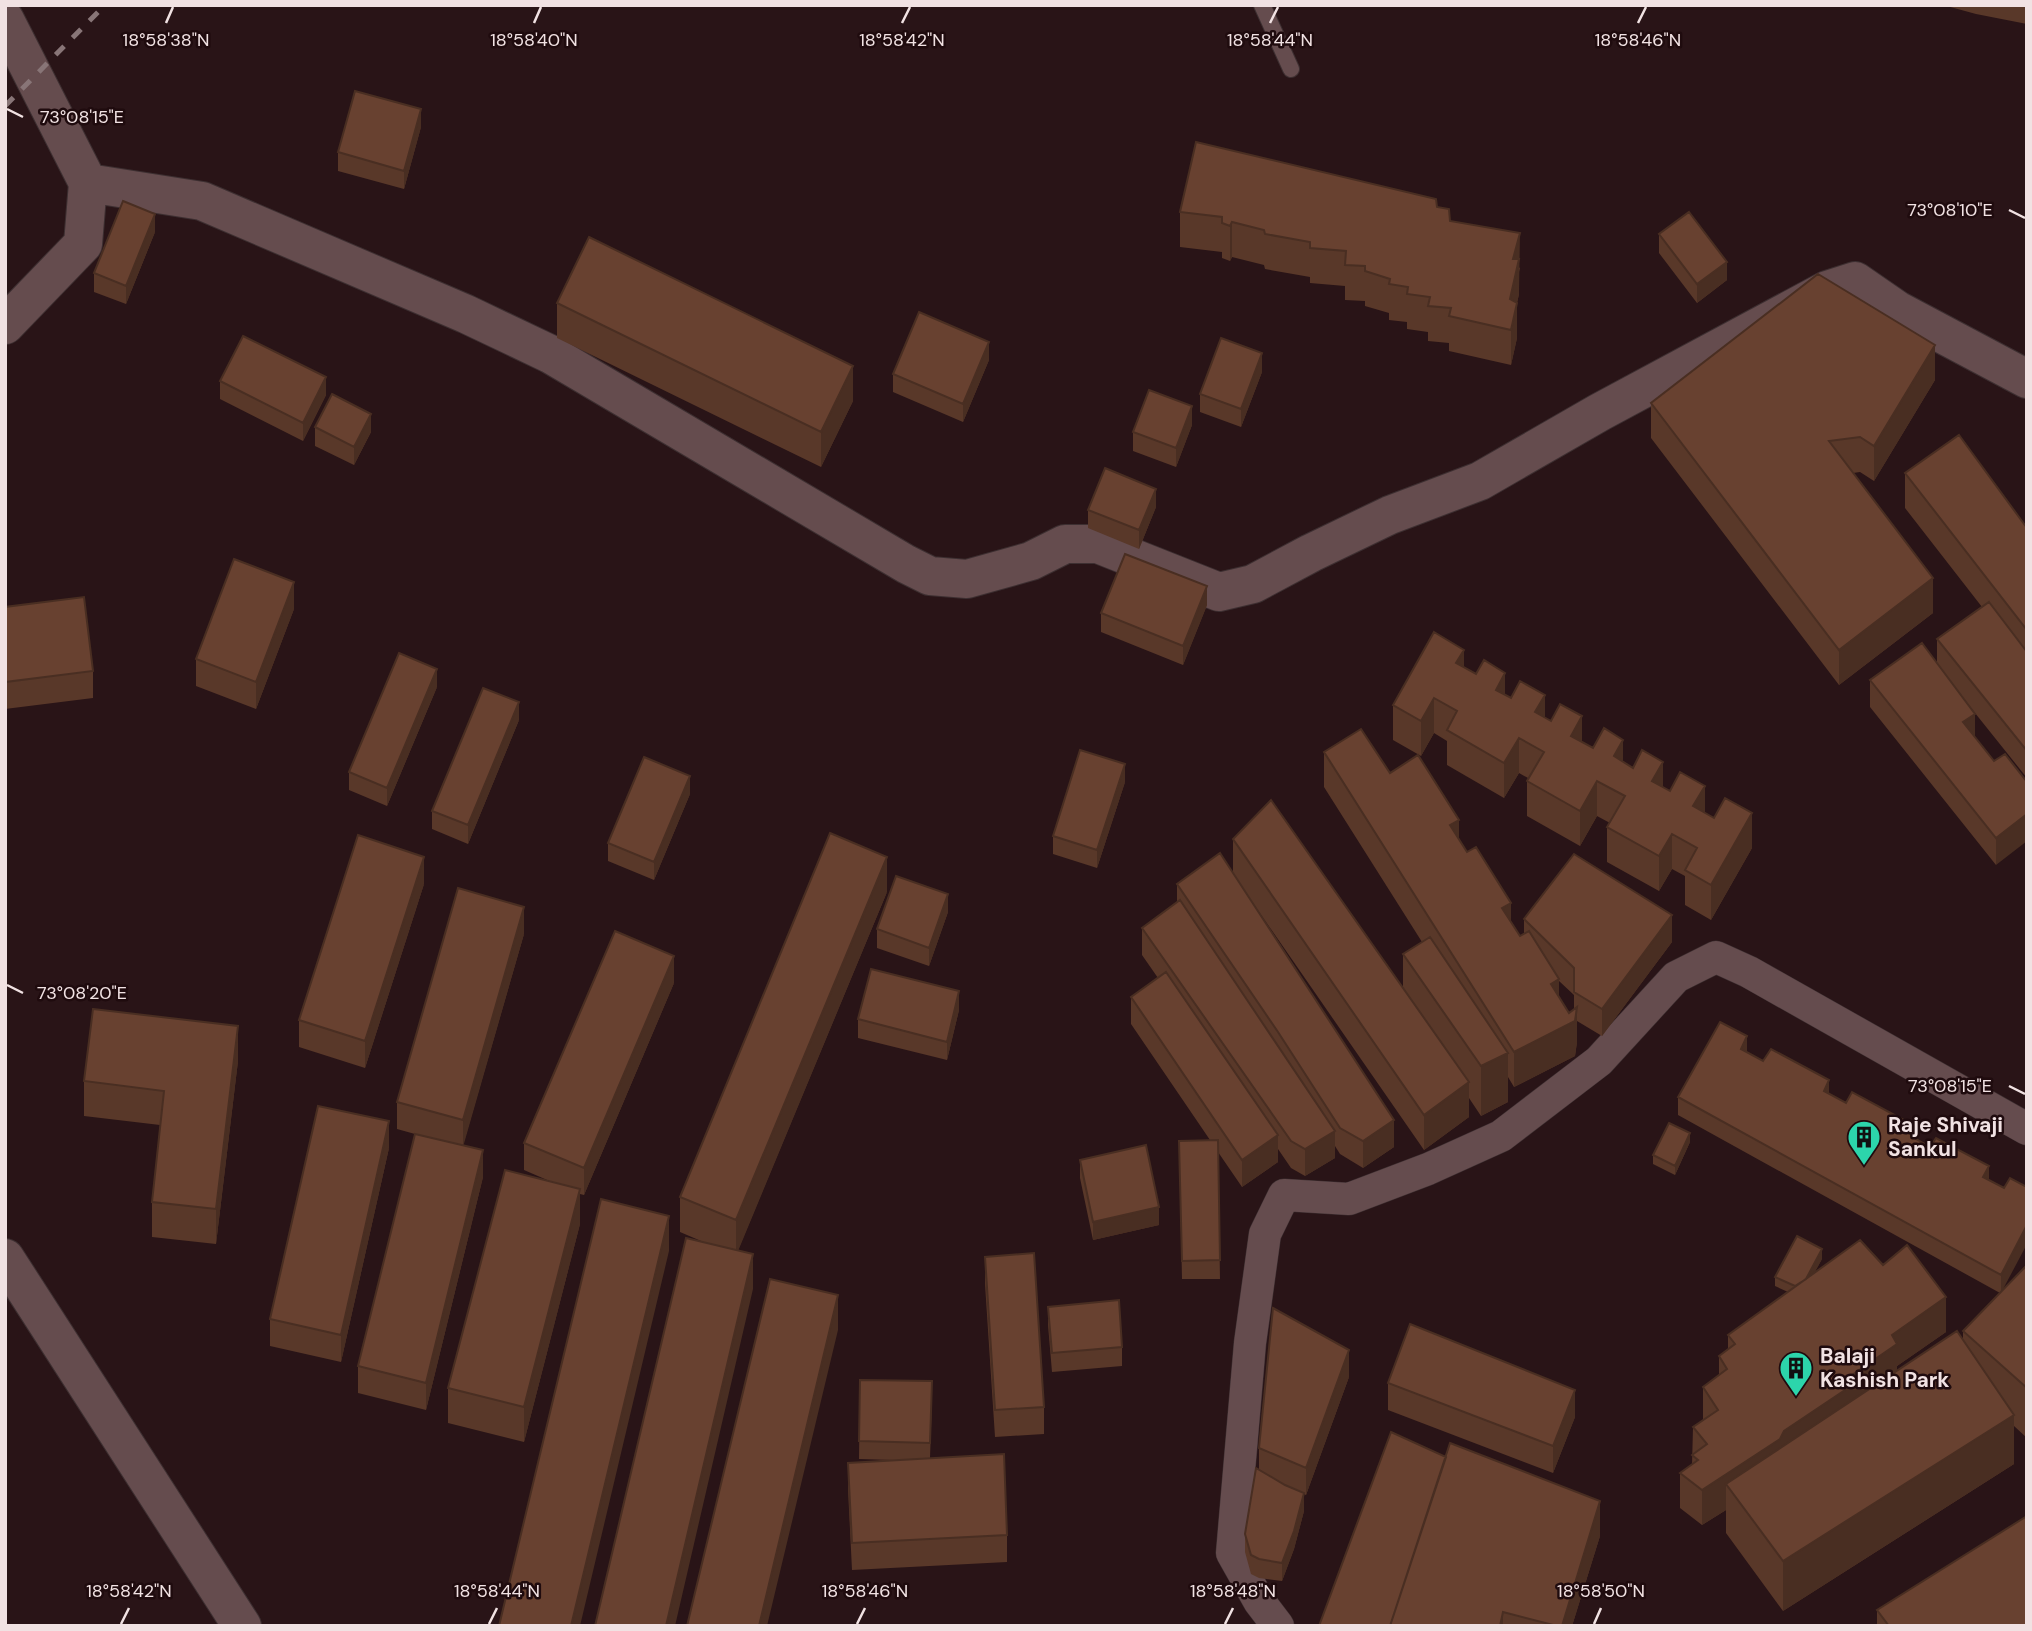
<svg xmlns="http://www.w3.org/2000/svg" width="2032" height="1631" viewBox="0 0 2032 1631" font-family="'DM Sans',sans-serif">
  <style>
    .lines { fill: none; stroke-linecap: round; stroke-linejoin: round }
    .lane-casing { stroke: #3d2f31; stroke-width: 18 }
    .street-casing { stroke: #3d2f31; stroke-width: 33 }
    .secondary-casing { stroke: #3d2f31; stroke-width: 40 }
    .lane { stroke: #654c4e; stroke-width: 16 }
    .street { stroke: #654c4e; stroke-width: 32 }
    .secondary { stroke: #654c4e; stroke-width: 38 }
    .rail { stroke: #887577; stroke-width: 5; stroke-dasharray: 12 12; stroke-linecap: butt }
    .wall { fill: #593829; fill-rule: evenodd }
    .shaded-wall { fill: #492e22 }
    .building { fill: #684130; stroke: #492e22; stroke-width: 2 }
    .ticks { fill: none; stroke: #f1e2e3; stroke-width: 2.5 }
    .labels { text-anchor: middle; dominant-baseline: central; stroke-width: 5; stroke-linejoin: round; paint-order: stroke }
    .poi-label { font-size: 21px; font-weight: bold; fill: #f1e2e3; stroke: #1f0b0e; text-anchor: start }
    .ticks-label { font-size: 18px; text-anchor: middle; fill: #f1e2e3; stroke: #1f0b0e; stroke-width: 5; stroke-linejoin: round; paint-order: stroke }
  </style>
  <rect width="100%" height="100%" fill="#291417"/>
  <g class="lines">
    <defs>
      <path id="lane" d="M1262,5L1291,69"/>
      <path id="street" d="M1278,1626L1259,1601L1232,1553L1250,1343L1265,1234L1284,1195L1349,1199L1428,1169L1501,1136L1599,1061L1676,977L1716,957L1749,972L2027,1129"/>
      <path id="secondary" d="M5,20L88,183L83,244L5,325
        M88,183L202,201L466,314L550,354L906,564L930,576L967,579L1031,561L1065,544H1098L1219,592L1253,584L1311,553L1390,515L1480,481L1600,412L1827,290L1855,281L1897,310L2027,379
        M5,1258L242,1626"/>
    </defs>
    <!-- lane casing -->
    <use href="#lane" class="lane-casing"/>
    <!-- street casing -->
    <use href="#street" class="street-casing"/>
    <!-- secondary casing -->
    <use href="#secondary" class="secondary-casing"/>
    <!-- lane -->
    <use href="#lane" class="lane"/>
    <!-- street -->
    <use href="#street" class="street"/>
    <!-- secondary -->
    <use href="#secondary" class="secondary"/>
    <!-- rail -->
    <path class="rail" d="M5,106L105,5"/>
  </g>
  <!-- wall -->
  <path class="wall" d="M1943,5H2027V24L1976,14Z
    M421,127L404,189L338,171V152Z
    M1437,207L1450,221L1520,268L1519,272V294L1517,303V338L1511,365L1449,351V343L1428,341V332L1407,329V322L1389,320V313L1365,306V301L1345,300V286L1310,283V277L1265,269L1264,265L1232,257L1230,261L1222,258V252L1180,247V212Z
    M155,232L126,304L94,292V273Z
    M1659,234L1727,280L1697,303L1659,253Z
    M557,303L853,401L821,467L557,338Z
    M989,360L963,422L893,392V374Z
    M1262,372L1241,427L1200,412V394Z
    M1935,380L1874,481L1860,472L1853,473L1933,613L1839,685L1651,438V403Z
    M220,381L326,395L303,441L220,399Z
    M1192,425L1176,467L1133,451V432Z
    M315,427L371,432L354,465L315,446Z
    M1905,473L2027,528V778L1959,693L1975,737L1994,761L2005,754L1996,865L1870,707V680L1937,663V639L1982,607L1905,508Z
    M1156,507L1139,549L1088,528V510Z
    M1207,605L1183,665L1101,632V613Z
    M5,607L93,671V698L5,709Z
    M294,609L256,709L196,686V659Z
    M1464,668L1505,695L1545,718L1582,742L1623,762L1705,813L1752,848L1711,920L1685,905V876L1672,869L1659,891L1607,862V827L1610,823L1597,816L1580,846L1527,816V781L1528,778L1519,773L1504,798L1447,765V741L1434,733L1421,756L1393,740V705Z
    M437,687L387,806L349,790V772Z
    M519,720L468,844L432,829V811Z
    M1324,752L1390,773L1459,839L1520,936L1524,933V919L1672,942L1602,1036L1577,1021V1042L1575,1056L1514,1087L1508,1077V1102L1481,1116L1469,1098V1117L1424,1150L1241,886L1394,1147L1363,1168L1340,1154L1335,1146V1158L1305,1176L1291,1168L1278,1149V1162L1242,1187L1218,1152L1220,1279H1182L1179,1141L1210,1140L1131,1024V997L1158,978L1142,955V928L1177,903V884L1233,873V839L1403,989V954L1422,942L1324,787ZM1559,981L1574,995V1010L1569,1013L1559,998Z
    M1125,782L1097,868L1053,854V836Z
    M690,794L654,880L608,861V843Z
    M424,884L365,1068L299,1047V1020Z
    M887,892L738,1250L753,1289L701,1241L680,1232V1197Z
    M948,912L929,966L877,948V929Z
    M524,934L463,1145L483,1177L426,1410L358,1393V1366L415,1134L397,1129V1102Z
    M674,983L584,1195L580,1194V1224L524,1442L448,1423V1388L554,1183L524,1170V1143Z
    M959,1010L947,1060L858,1038V1019Z
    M1747,1053L1915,1138L2004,1188L2002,1291L2027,1265V1438L2014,1426V1464L1783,1611L1726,1533V1510L1702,1525L1680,1508V1473L1692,1465L1693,1427L1703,1421V1387L1719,1375V1356L1728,1349V1335L1788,1292L1775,1286V1277L1822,1259L1814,1273L1883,1265L1946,1332L1897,1366V1371L1963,1340V1331L2000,1293L1678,1115V1097Z
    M238,1061L216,1244L152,1237V1202L160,1125L84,1116V1081Z
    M1690,1142L1675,1175L1653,1164V1155Z
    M389,1148L341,1362L270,1346V1319Z
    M1080,1160L1159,1225L1093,1240L1080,1178Z
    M985,1257L1044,1407V1434L995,1437L985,1284Z
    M1048,1307L1122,1347V1366L1052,1372L1048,1325Z
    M1349,1377L1306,1495L1304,1494V1511L1294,1549L1282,1581L1259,1578L1251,1574L1245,1552V1534L1259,1470V1448Z
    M860,1380L932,1400L930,1458L1007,1535V1562L852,1570L848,1489V1463L892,1460L859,1459Z
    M1388,1383L1575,1417L1553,1473L1388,1410Z
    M1600,1536L1572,1626H1319Z
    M1877,1610L2027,1626H1877Z"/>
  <!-- shaded-wall -->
  <path class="shaded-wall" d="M421,109V127L404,189V171Z
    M155,214V232L126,304V286Z
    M1232,222V257L1230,261V226Z
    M1520,233L1519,294L1511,330L1510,299L1513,259Z
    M1727,262V280L1697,303V284Z
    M1517,303V338L1511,365V330Z
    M989,342V360L963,422V404Z
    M1935,345V380L1874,481V446Z
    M1262,353V372L1241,427V409Z
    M853,366V401L821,467V432Z
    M326,377V395L303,441V423Z
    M1192,406V425L1176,467V448Z
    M371,414V432L354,465V447Z
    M1156,489V507L1139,549V530Z
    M1933,578V613L1839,685V650Z
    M294,582V609L256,709V682Z
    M1207,586V605L1183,665V646Z
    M1464,650V685L1456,663Z
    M437,669V687L387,806V788Z
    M1505,673V708L1496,690Z
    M1545,695V730L1535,712Z
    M1434,698V733L1421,756V721Z
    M519,702V720L468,844V825Z
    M1975,714V741L1963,722Z
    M1582,716V752L1571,736Z
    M1519,738V773L1504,798V763Z
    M1623,740V775L1614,792V756Z
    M1663,762V797L1652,781Z
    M1125,764V782L1097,868V850Z
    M690,776V794L654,880V862Z
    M1597,781V816L1580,846V811Z
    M1705,786V821L1693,806Z
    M1752,813V848L1711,920V885Z
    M2027,814V841L1996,865V838Z
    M1459,820V855L1450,825Z
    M1672,834V869L1659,891V856Z
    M424,857V884L365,1068V1041Z
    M887,857V892L736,1256V1220Z
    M948,894V912L929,966V948Z
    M1511,903V938L1502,908Z
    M524,907V934L463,1147V1120Z
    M1672,915V942L1602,1036V1009Z
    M674,956V983L584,1195V1168Z
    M1559,979V1014L1551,984Z
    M959,991V1010L947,1060V1042Z
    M1577,1007V1042L1575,1056L1514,1087V1052Z
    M238,1026V1061L216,1244V1209Z
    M1747,1036V1054L1741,1049Z
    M1508,1053V1102L1481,1116V1066Z
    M1829,1080V1098L1824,1091Z
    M1469,1082V1117L1424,1150V1115Z
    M1394,1120V1147L1363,1168V1141Z
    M389,1121V1148L341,1362V1335Z
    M1915,1126V1145L1911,1136Z
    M1335,1131V1158L1305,1176V1149Z
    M1690,1133V1142L1675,1175V1166Z
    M1278,1135V1162L1242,1187V1160Z
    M483,1150V1177L426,1410V1383Z
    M1989,1166V1184L1983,1177Z
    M580,1189V1224L524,1442V1407Z
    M1159,1207V1225L1093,1240V1222Z
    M669,1216V1251L580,1626H571Z
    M2027,1225V1244L2001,1293V1275Z
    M1822,1249V1259L1801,1298V1289Z
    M753,1254V1289L675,1626H666Z
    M838,1295V1330L767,1626H759Z
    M1946,1297V1332L1897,1366V1379L1726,1484V1510L1702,1525V1490L1784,1431L1845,1380L1892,1335Z
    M1349,1350V1377L1306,1495V1468Z
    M1575,1390V1417L1553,1473V1446Z
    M2014,1415V1464L1783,1611V1561Z
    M1304,1493V1511L1294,1549L1282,1581V1563Z
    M1600,1501V1536L1572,1626H1562Z
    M1503,1612V1626H1500Z"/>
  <!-- building -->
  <path class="building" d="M355,91L421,109L404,171L338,152Z
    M1196,142L1436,199L1437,207L1449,209L1450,221L1520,233L1513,259H1519L1510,299L1517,303L1511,330L1449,316L1451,308L1428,306L1430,297L1407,294L1408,287L1389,284L1390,279L1365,271V266L1345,265L1346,251L1310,248V242L1265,234L1264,230L1232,222L1230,226L1222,223V217L1180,212Z
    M123,201L155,214L126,286L94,273Z
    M1689,212L1727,262L1697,284L1659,234Z
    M589,237L853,366L821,432L557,303Z
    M1818,274L1935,345L1874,446L1860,437L1829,441L1933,578L1839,650L1651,403Z
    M919,312L989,342L963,404L893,374Z
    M243,336L326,377L303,423L220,381Z
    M1221,338L1262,353L1241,409L1200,394Z
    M1149,390L1192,406L1176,448L1133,432Z
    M332,394L371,414L354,447L315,427Z
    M1959,435L2027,528V630L1905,473Z
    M1105,468L1156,489L1139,530L1088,510Z
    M1125,554L1207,586L1183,646L1101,613Z
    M234,559L294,582L256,682L196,659Z
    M84,597L93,671L5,682V607Z
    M1989,602L2027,652V751L1937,639Z
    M1434,632L1464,650L1456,663L1476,674L1484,660L1505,673L1496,690L1511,698L1520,681L1545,695L1535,712L1551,721L1560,704L1582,716L1571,736L1593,748L1604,728L1623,740L1614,756L1633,768L1642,750L1663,762L1652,781L1670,791L1680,772L1705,786L1693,806L1714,818L1725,798L1752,813L1711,885L1685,870L1697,848L1672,834L1659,856L1607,827L1625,796L1597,781L1580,811L1527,781L1544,752L1519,738L1504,763L1447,730L1457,711L1434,698L1421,721L1393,705Z
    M1922,643L1975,714L1963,722L1994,761L2005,754L2027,782V814L1996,838L1870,680Z
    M399,653L437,669L387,788L349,772Z
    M483,688L519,702L468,825L432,811Z
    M1361,729L1390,773L1418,755L1459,820L1450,825L1467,852L1476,847L1511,903L1502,908L1520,936L1529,931L1559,979L1551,984L1569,1013L1577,1007L1575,1021L1514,1052L1324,752Z
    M1080,750L1125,764L1097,850L1053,836Z
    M644,757L690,776L654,862L608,843Z
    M1271,800L1469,1082L1424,1115L1233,839Z
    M830,833L887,857L736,1220L680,1197Z
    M358,835L424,857L365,1041L299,1020Z
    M1220,853L1394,1120L1363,1141L1340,1128L1278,1032L1177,884Z
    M1574,854L1672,915L1602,1009L1574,992V968L1524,919Z
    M896,876L948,894L929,948L877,929Z
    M458,888L524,907L463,1120L397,1102Z
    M1180,900L1335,1131L1305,1149L1291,1141L1142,928Z
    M615,931L674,956L584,1168L524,1143Z
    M1430,937L1508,1053L1481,1066L1403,954Z
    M871,969L959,991L947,1042L858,1019Z
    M1166,972L1278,1135L1242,1160L1131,997Z
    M93,1009L238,1026L216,1209L152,1202L164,1091L84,1081Z
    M1720,1022L1747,1036L1741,1049L1763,1061L1771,1049L1829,1080L1824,1091L1846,1103L1852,1092L1915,1126L1911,1136L1930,1147L1936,1138L1989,1166L1983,1177L2004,1188L2010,1178L2027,1187V1225L2001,1275L1678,1097Z
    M318,1106L389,1121L341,1335L270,1319Z
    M1669,1123L1690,1133L1675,1166L1653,1155Z
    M415,1134L483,1150L426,1383L358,1366Z
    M1218,1140L1220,1260L1182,1261L1179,1141Z
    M1146,1145L1159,1207L1093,1222L1080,1160Z
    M505,1170L580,1189L524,1407L448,1388Z
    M601,1199L669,1216L571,1626H499Z
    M1797,1236L1822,1249L1806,1279L1795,1286L1775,1277Z
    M686,1238L753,1254L666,1626H595Z
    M1860,1240L1883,1265L1907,1245L1946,1297L1892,1335L1897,1344L1845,1380L1848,1388L1784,1431L1780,1439L1702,1490L1680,1473L1698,1460L1692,1455L1707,1444L1693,1427L1718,1410L1703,1387L1727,1369L1719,1356L1735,1344L1728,1335Z
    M1034,1253L1044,1407L995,1410L985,1257Z
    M2027,1265V1388L1963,1331Z
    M770,1279L838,1295L759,1626H687Z
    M1119,1300L1122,1347L1052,1353L1048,1307Z
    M1273,1308L1349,1350L1306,1468L1259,1448Z
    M1410,1324L1575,1390L1553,1446L1388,1383Z
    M1957,1331L2014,1415L1783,1561L1726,1484Z
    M860,1380L932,1381L930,1443L859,1441Z
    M1391,1432L1446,1457L1390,1626H1319Z
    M1450,1443L1600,1501L1562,1626H1557L1503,1612L1500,1626H1390Z
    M1004,1454L1007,1535L852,1543L848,1463Z
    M1256,1468L1285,1485L1304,1493L1294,1531L1282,1563L1259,1559L1251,1555L1245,1534Z
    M2027,1516V1626H1889L1877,1610Z"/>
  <!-- ticks -->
  <path class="ticks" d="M166,23L173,7M534,23L541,7M902,23L910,7M1270,23L1278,7M1638,23L1646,7M7,109L23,117M2009,210L2025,218M7,985L23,993M2009,1086L2025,1094M121,1624L129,1608M489,1624L497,1608M857,1624L865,1608M1225,1624L1233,1608M1594,1624L1601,1608"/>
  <!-- icons -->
  <defs>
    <symbol id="building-pin" viewBox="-11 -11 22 30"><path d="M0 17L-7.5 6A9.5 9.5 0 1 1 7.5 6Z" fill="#2cd5ab" stroke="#1f0b0e"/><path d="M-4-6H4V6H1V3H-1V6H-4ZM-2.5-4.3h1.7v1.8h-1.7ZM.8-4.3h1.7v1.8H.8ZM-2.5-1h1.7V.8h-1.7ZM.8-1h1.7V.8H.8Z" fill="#111"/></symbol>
  </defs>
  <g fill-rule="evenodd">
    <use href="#building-pin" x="1845" y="1118" width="38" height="52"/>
    <use href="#building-pin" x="1777" y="1349" width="38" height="52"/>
  </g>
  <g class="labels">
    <!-- poi labels -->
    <g class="poi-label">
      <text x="1888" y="1125">Raje Shivaji<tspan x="1888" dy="24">Sankul</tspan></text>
      <text x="1820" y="1356">Balaji<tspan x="1820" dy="24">Kashish Park</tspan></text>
    </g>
  </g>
  <g class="ticks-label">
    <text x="902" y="46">18°58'42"N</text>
    <text x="1270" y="46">18°58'44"N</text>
    <text x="1638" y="46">18°58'46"N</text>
    <text x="166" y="46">18°58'38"N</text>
    <text x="534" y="46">18°58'40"N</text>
    <text x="82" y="123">73°08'15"E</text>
    <text x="1950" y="216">73°08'10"E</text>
    <text x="82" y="999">73°08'20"E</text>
    <text x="1950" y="1092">73°08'15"E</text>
    <text x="129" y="1597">18°58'42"N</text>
    <text x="497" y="1597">18°58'44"N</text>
    <text x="865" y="1597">18°58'46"N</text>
    <text x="1233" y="1597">18°58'48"N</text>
    <text x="1601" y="1597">18°58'50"N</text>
  </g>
  <!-- border -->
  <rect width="2032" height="1631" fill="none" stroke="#f1e2e3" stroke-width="14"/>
</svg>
